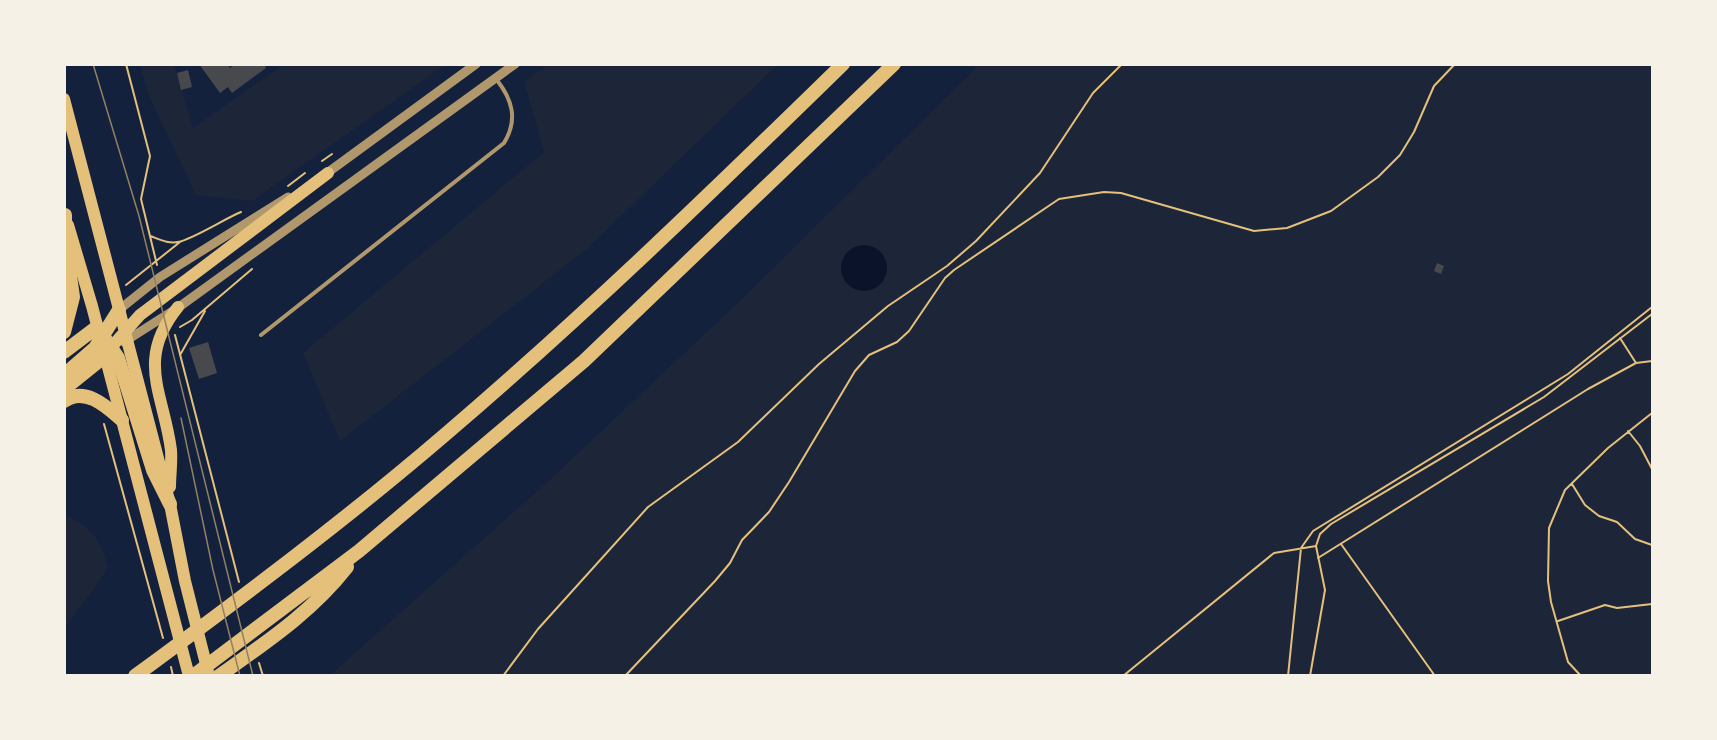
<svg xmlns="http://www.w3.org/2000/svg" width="1717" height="740" viewBox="0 0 1717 740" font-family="'Exo 2',sans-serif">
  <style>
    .green { fill: #1d2539 }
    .water { fill: #0b132b }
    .building { fill: #48494c }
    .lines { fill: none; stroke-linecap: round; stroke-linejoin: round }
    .path { stroke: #e5c07b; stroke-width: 2 }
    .service { stroke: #b1986c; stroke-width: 4 }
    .tertiary { stroke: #b1986c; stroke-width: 9 }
    .primary { stroke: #e5c07b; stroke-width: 12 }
    .motorway { stroke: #e5c07b; stroke-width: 14 }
    .tram { stroke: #918062; stroke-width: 1.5 }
  </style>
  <rect width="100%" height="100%" fill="#14213d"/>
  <!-- green -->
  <path class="green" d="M140,65H174L193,128L283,65H445L252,201L196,195L150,98Z
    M547,65H777L588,248L340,441L303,353L544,152L524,81Z
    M979,65H1652V675L329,676L543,486L741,300Z
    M65,515C91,527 101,539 108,568L65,628Z"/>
  <!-- water -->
  <path class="water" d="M841 268a23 23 0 1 1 46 0a23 23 0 1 1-46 0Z"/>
  <!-- building -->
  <path class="building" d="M199,64H227L230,68L235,64H264L266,68L232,93L228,87L220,93Z
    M188,70L192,87L181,90L177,73Z
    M1437,263L1444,266L1441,274L1434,271Z
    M208,342L217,373L199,379L189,348Z"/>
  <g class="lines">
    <!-- path -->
    <path class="path" d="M126,64L150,156L141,199L157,265
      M322,161L332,154
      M288,186L305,173
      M150,236C159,239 168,244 178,242C193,239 224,219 241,212
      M126,285L180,242
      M180,327L192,320L252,269
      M175,335L239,582
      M1620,338L1636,363
      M180,355L205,311
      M104,424L163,638
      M1628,431L1640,446L1652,469
      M1572,484L1585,505L1599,516L1617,522L1635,539L1652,545
      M1341,544L1435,676
      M1318,558L1588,389L1636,363L1652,361
      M1558,621L1605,605L1617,608L1652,604
      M259,663L263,676
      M171,667L173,676
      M503,676L538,629L648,507L738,442L819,364L888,306L947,266L976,241L1040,173L1093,93L1122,64
      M625,676L715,581L730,563L742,540L769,512L789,482L855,371L869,355L897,342L909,331L945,278L954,270L1059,199L1104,192L1121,193L1254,231L1287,228L1331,211L1378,177L1400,155L1414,132L1434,86L1455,64
      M1123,676L1274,553L1316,546
      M1288,676L1301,548L1313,531L1568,374L1652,307
      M1310,676L1325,590L1316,546L1320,534L1331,524L1544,397L1652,314
      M1581,676L1568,662L1551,602L1548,581L1549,528L1565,490L1608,448L1652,413"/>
    <!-- service -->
    <path class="service" d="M261,335L504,143C518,120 513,100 496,79"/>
    <!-- tertiary -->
    <path class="tertiary" d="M323,176L476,64
      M115,313L160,277L288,197
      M124,342L179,307L515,64"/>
    <!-- primary -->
    <path class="primary" d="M64,99L170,504L185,581L209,676
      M68,225L92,306L189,676
      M106,353L140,315L328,173
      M170,487C170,475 172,462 171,450C164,394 135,360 178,307"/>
    <!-- motorway -->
    <path class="motorway" d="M64,332L73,297L65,240V215
      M64,352L97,327L118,358L153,470L170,504
      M64,375L95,348L119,310
      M64,389L105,356
      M64,401C85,386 107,407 122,420
      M135,676C241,598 347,519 447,433C584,316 714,190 843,64
      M193,676L359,551L584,361L894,64
      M219,676C265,643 312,612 347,567"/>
    <!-- tram -->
    <path class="tram" d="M93,64L139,216L253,676
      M181,418L213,570L240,676"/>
  </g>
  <!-- border -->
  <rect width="1717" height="740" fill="none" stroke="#f6f1e7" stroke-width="132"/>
</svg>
